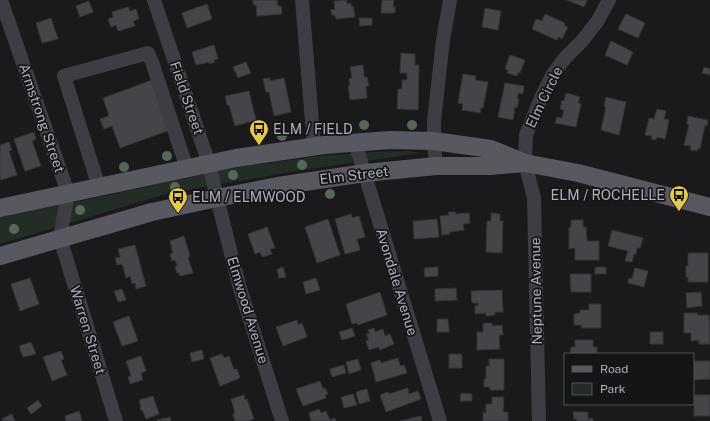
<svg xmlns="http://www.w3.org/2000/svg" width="710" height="421" viewBox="0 0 710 421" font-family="'Public Sans',sans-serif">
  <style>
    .green { fill: #242c26 }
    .building { fill: #454549; stroke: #353438 }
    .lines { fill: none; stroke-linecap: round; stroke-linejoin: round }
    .minor { stroke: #3d3d43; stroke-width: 14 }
    .major { stroke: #585860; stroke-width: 18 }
    .tree { fill: #56665a }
    .labels { text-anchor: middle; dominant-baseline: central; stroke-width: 3.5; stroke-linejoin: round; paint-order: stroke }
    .street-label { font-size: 14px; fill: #aeb0ba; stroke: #151517 }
    .poi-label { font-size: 14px; fill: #aeb0ba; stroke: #151517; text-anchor: start }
  </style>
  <rect width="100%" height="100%" fill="#1a1a1c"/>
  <!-- green -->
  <path class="green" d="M407,151L421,153L303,170L169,193L0,244V215L76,202L227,169L318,156L373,152Z"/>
  <!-- building -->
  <path class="building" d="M253,0H277L278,6H281L282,14L257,16L256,5H253Z
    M347,0V4L351,3V6H353L355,17L336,19L335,15H332L331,10L335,9L334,1Z
    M382,0H394L393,7H395V13H381Z
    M567,0H587L584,7Z
    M89,1L93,12L80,17L76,6Z
    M207,4L212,19L187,28L182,13Z
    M128,7L130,11L136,9L139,19L133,21L135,26L118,31L116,25L111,27L108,19L113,17L112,12Z
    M485,8L501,11L498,30L482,27Z
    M545,14L565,23L564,25L568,27L562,39L558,37L557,40L532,29L536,19L542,21Z
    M626,14L645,23L638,38L618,29Z
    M51,18L58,39L42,43L36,23Z
    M359,18H372V25L360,26Z
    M611,41L633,52L627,65L605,55Z
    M214,45L218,59L214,60L215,62L209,64V62L196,65L192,52Z
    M401,53L415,54V65H419L418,110L397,109L398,89H402V80H407V73H400Z
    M510,55L525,60L520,73L518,72L517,76L507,73L508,70L505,69Z
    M246,62L251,73L238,78L233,67Z
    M363,65L364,77H367L369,86H366L367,98L350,100L348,86H350L349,79L352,78L350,67Z
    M704,67L710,69V75L702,73Z
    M463,74L476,76L475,80L488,82L483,108H481L480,113L462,110L463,104L458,103Z
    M270,78V81L284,78L291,112L274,116L269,92H266L263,79Z
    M152,80L170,130L120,148L112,126L104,129L100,119L109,116L103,98Z
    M505,83L524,86L523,94L518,93L517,99H519L517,108L515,107L513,120L498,117Z
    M249,91L256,120L235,126L229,105H227L225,96Z
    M566,93L580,97L578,103L581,104L576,127L555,123L557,117L562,118L564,110L560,109L562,100L564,101Z
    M606,97L626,102L619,135L601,130L606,107L604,106Z
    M657,109L666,111L664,119L669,120L665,139L657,137L656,140L651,139L652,136L645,135L649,118L654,119Z
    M688,116L708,120L707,126L705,125L700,149L698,148L697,151L690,150L691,146L684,145L689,125L687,124Z
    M34,132L36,139L32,141L41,166L25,171L14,139Z
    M9,142L12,150L9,151L17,175L1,180L0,177V145Z
    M448,212H455L456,214L469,213L470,223L463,224L464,230L449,232L450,234L442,235L440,216L449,215Z
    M491,213L500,214V221H503L502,253L486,252L487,221H491Z
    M351,214L352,218L359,216L365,237L357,239L360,250L345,254L335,219Z
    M328,219L340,255L317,263L305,227Z
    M437,219L439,237L414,239L413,221Z
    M571,220H583V227H586L587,241H599V260H575V248L569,249V228L571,227Z
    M267,227L275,248L270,249L272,254L262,257L260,252L255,254L248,234Z
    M612,230L643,238L640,248H637L636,254H634L632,262L625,261L628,251L608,246Z
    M184,236L190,256L188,257L193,273L180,276L179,273H177L175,267L177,266L175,260L172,261L170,254L173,253L170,241Z
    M135,245L146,286L136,289L135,283L132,284L130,276L126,278L122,264L117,265L115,258L120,257L118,249Z
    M688,253H708V282H688V277H686V266H688Z
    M283,267L286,277L279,278L277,269Z
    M438,267V276L425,277L424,268Z
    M595,267H606V274H595Z
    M635,268L648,271L644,287L628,283L629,278L632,279Z
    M570,274H591V292H571Z
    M30,278L39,304L20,311L11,284Z
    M316,278L320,290L306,294L303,282Z
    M456,288L457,300L435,301V289Z
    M122,289L126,300L118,302L114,291Z
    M502,290L503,312H495V315L486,316V313L475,314V306H478V303H472L471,291Z
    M380,292L387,315L358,325L357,323L352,324L346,304Z
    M701,292L702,306L687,308L686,293Z
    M589,304H601V328H581L582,325H574V314L580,313V310H589Z
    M684,313H697V315H709L710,344H699V340L691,341V333H684Z
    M129,316L138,341L122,346L113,322Z
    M437,319H448L449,332H437Z
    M297,320L298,325L302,323L307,337L283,346L276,327Z
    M483,323H492V326L502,325L503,335H499L500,349L477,350V332H483Z
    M352,328L355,336L342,340L339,332Z
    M374,328L375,332L383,329L385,336L390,334L394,344L380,350L379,347L369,350L366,341L369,340L366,334L370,333L368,330Z
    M650,332H663V344H650Z
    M575,340H593V347H597V353H593V354H570L571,347H575Z
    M31,342L36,354L23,357L19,346Z
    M202,350L204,359L192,362L190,353Z
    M61,351L64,359L61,360L67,375L52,381L43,357Z
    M222,354L224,358L229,356L234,370L237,369L240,378L220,386L210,358Z
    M449,354H462V368H449Z
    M141,356L146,371L141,373L143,380L130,384L128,377L131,376L126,361Z
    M398,358L400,366L404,365L407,373L376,382L371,363L380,360L381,363Z
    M358,359L361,370L349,374L346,362Z
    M489,359H504V390H490V387H484V379H486V366H489Z
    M693,361H710V379L693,380Z
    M344,365L346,373L332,377L330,369Z
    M320,381L323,389L325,388L328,394L325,395L326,398L303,406L296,389Z
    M408,388L409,394L418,391L421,399L386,412L380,395L388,392L389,394Z
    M367,389L370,401L359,404L356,392Z
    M461,393L472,394V401H460Z
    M353,394L357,405L344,408L341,397Z
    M244,395L245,400L247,399L254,419L248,421H235L233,414L235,413L231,399Z
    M694,395H710V416H694Z
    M153,396L159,414L146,419L142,410H141L140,407L141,406L139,400Z
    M492,397H504L503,412H508V421H483V412L486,413V404H492Z
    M38,400L42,406L31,414L27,408Z
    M319,409L321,413L326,411L330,420L335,418L336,421H311L309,413Z
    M79,411L82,421H66L65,416Z
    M573,412H588V419L593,418V421H577V419H574Z
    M12,414L15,421H3L2,419Z
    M421,416L422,421H400Z
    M170,417L171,421H157V420Z"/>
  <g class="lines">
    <!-- minor -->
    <path class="minor" d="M1,0L68,193L60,238L116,421
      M154,0L209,164L217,198L239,285L282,421
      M302,0L314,146
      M355,142L440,421
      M436,166L434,141V121L443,40L450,0
      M99,187L64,76L148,53L152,62L187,169
      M539,421L534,198L525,163L526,135L541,98L553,74L565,58L582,41L592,28L597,22L609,0"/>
    <!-- major -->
    <path class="major" d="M0,208L236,158L324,145L390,140L434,141L491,149L525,163L578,173L710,207
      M0,256L152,212L217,198L278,186L365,173L436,166H490L523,163"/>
  </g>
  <!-- trees -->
  <g class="tree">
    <circle cx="364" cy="125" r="5"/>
    <circle cx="412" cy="125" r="5"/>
    <circle cx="282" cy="136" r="5"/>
    <circle cx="167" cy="156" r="5"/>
    <circle cx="302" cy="165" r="5"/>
    <circle cx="124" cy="167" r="5"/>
    <circle cx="233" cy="175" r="5"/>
    <circle cx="175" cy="187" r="5"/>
    <circle cx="330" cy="194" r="5"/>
    <circle cx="80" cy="210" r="5"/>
    <circle cx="14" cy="229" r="5"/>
  </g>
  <!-- icons -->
  <defs>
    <symbol id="bus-pin" viewBox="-11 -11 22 30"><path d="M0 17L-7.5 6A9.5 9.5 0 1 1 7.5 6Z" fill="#e4c94b" stroke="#151517"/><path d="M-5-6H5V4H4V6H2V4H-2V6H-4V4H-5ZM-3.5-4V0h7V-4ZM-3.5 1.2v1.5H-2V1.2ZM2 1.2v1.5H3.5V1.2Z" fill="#111"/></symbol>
  </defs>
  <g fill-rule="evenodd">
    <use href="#bus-pin" x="248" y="118" width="22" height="30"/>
    <use href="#bus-pin" x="668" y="184" width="22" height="30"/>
    <use href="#bus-pin" x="167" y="186" width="22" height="30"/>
  </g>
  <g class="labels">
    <!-- street labels -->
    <g class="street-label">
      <text transform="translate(544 97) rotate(-64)">Elm Circle</text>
      <text transform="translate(187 98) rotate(71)">Field Street</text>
      <text transform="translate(42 118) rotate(71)">Armstrong Street</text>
      <text transform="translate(354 175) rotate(-7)">Elm Street</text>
      <text transform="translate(397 282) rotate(73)">Avondale Avenue</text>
      <text transform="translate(536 291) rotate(-91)">Neptune Avenue</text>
      <text transform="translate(248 310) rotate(73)">Elmwood Avenue</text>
      <text transform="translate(88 330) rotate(73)">Warren Street</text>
    </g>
    <!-- poi labels -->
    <g class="poi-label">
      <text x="273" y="129">ELM / FIELD</text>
      <text x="665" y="195" text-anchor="end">ELM / ROCHELLE</text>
      <text x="192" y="197">ELM / ELMWOOD</text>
    </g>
  </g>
  <!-- legend -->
  <rect x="564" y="353" width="130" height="52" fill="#151517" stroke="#525358"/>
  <rect x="572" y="366" width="20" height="6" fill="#585860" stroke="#525358"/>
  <text x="600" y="373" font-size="12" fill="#aeb0ba">Road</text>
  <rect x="572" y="383" width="20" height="12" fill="#242c26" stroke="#525358"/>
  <text x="600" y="393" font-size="12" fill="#aeb0ba">Park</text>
</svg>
